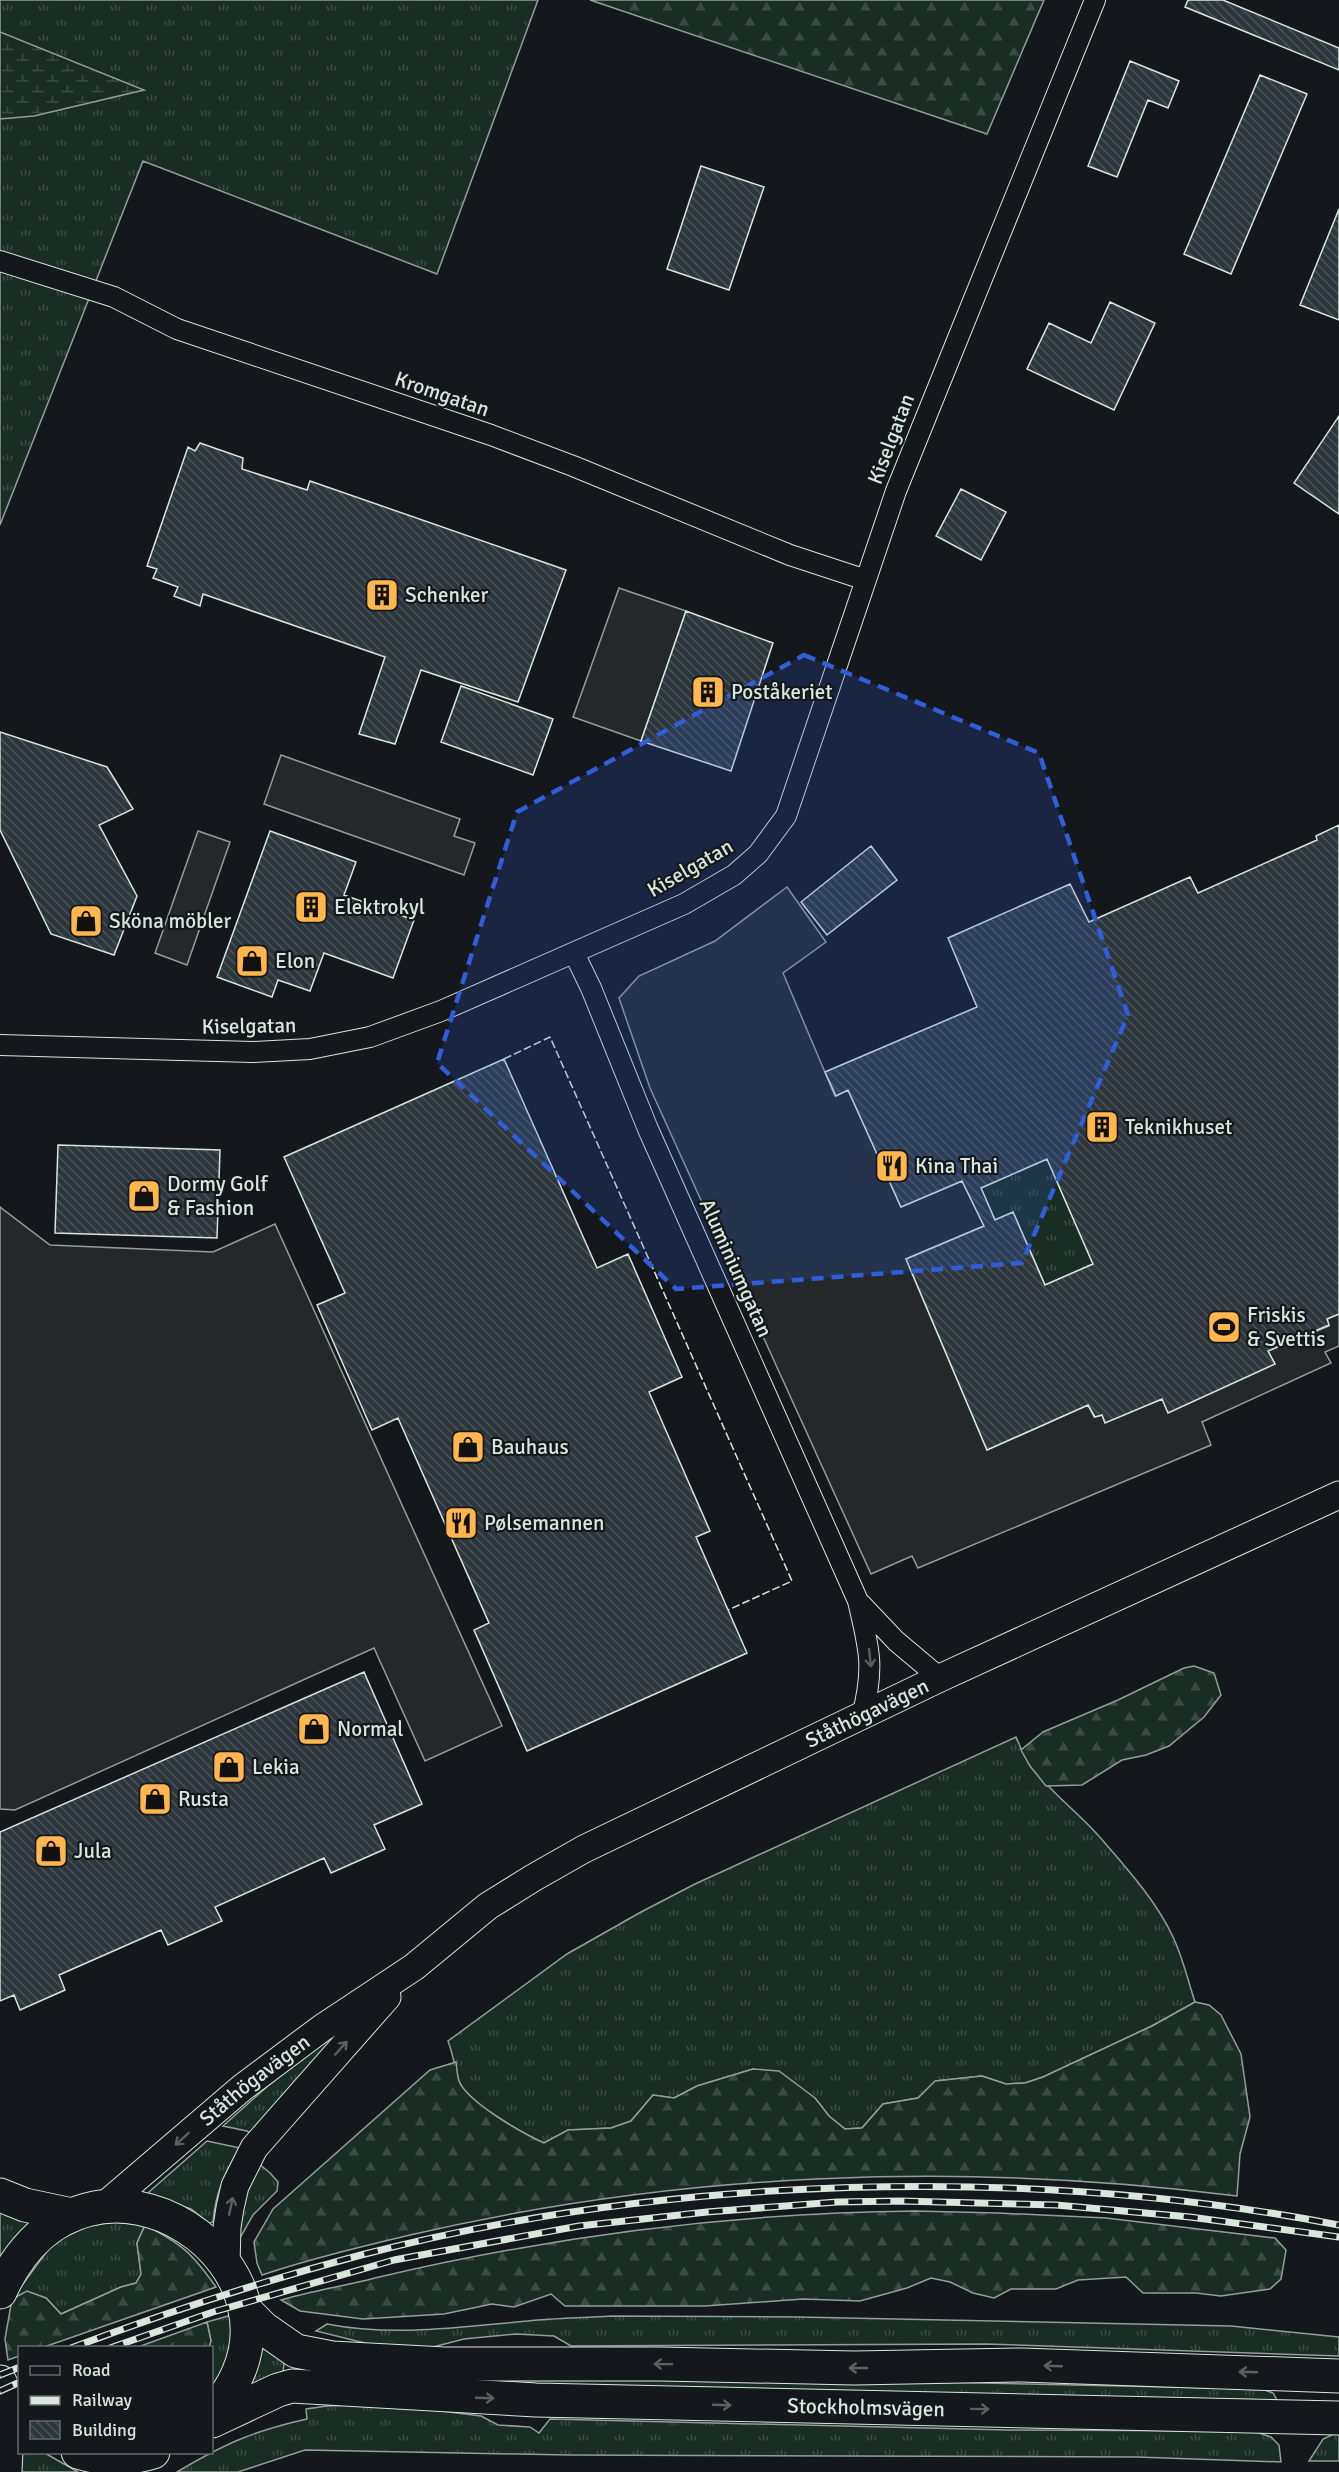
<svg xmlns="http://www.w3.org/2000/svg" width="1339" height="2472" viewBox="0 0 1339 2472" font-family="Signika,sans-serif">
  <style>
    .grass { fill: url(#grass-tufts); stroke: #939e99; stroke-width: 1.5 }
    .forest { fill: url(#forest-firs); stroke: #939e99; stroke-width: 1.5 }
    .wetland { fill: url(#wetland-marsh); stroke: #939e99; stroke-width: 1.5 }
    .parking { fill: #24282b; stroke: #939e99; stroke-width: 1.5 }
    .building { fill: url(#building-back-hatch); stroke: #d8e6dc; stroke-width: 1.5; fill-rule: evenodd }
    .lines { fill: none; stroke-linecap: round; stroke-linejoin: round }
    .street-casing { stroke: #d8e6dc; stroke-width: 22 }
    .secondary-casing { stroke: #d8e6dc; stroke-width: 29 }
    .highway-casing { stroke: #d8e6dc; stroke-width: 35 }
    .street { stroke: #14181c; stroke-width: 20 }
    .secondary { stroke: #14181c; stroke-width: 27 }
    .highway { stroke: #14181c; stroke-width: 33 }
    .rail-casing { stroke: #d8e6dc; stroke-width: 7 }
    .rail { stroke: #14181c; stroke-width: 4.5; stroke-dasharray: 14; stroke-linecap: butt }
    .fence { stroke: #d8e6dc; stroke-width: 1.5; stroke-dasharray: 8 3; stroke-linecap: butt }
    .oneway { stroke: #59605f }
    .marked { fill: #305dd8; fill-opacity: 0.2; stroke: #305dd8; stroke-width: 4.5; stroke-dasharray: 12 8; stroke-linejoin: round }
    .labels { text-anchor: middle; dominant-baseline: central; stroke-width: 4.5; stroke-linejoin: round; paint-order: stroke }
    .street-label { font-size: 21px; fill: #d8e6dc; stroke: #14181c }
    .poi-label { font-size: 21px; fill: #d8e6dc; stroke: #14181c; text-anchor: start }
  </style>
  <defs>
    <pattern id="grass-tufts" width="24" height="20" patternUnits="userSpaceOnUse" patternTransform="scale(1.5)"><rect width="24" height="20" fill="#1a2d24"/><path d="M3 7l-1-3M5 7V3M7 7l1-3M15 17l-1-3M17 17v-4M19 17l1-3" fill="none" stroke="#3b4b43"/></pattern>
    <pattern id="forest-firs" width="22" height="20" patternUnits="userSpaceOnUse" patternTransform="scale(1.5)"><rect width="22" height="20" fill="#1a2d24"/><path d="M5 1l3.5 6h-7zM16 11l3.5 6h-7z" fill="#3b4b43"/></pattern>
    <pattern id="wetland-marsh" width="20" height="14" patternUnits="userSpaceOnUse" patternTransform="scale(1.5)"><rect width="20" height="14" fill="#1a2d24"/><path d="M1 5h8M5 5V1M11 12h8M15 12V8" fill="none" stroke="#3b4b43"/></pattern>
    <pattern id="building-back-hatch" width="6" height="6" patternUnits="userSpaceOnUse" patternTransform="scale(1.5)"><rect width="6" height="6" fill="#2c363c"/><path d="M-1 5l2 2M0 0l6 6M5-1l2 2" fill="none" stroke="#4a5358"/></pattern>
  </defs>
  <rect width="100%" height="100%" fill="#14181c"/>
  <!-- grass -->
  <path class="grass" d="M0,0H538L437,274L143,161L0,525Z
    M1047,1159L1093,1264L1045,1285L1013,1212L995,1220L981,1188Z
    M1016,1737C1032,1780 1068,1802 1097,1834C1124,1865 1156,1900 1173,1937C1183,1958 1188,1981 1195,2002L1152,2026L1043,2077L1025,2083L1006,2084L982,2076L936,2081L918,2098L883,2104L862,2128L845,2129L829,2116L815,2098L753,2069L697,2086L674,2098L653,2095L631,2121L611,2128L568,2130L544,2143C524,2134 466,2102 459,2081C455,2068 453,2054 448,2041L567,1954L641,1912L695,1884Z
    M330,2037H335L252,2134L247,2131L223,2126L269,2085Z
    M207,2141L240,2148C225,2172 215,2194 213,2222L209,2223L191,2209L151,2196L149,2192Z
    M258,2163L270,2173L278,2182L277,2191L253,2215L240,2238L238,2213Z
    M0,2212L34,2221L16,2240L0,2262Z
    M112,2222L145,2225L137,2243L141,2274L136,2283L121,2287L61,2314L46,2298L12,2299L53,2243L86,2227Z
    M235,2314L238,2342L212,2397V2348L209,2347L211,2341L207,2322Z
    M611,2316L798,2317L1231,2326L1339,2337V2356L986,2344L571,2346L554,2336L516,2334L464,2339L433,2347L377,2346L316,2331L327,2324C394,2337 461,2327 528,2321C556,2318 584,2318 611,2316Z
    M252,2341L285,2355L282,2381L245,2391Z
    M302,2360L940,2382L1262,2389L1273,2393L1277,2400L299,2380L298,2370Z
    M385,2404L481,2416L498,2425L530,2427L539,2433L550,2419L1008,2430L1253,2431L1271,2437L1279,2445L1281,2462L1137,2457L567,2455L305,2450L238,2472H177C224,2444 253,2431 307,2419L306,2409L327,2406Z
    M1334,2434H1339V2461H1309L1323,2439Z
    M43,2452L78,2472H21L20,2453Z"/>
  <!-- forest -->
  <path class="forest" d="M590,0H1044L987,134Z
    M1194,1666L1214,1673L1221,1695L1204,1717L1169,1746L1146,1755L1122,1760L1082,1785L1046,1786L1030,1766L1021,1750L1043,1732L1118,1700L1184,1668Z
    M1195,2002L1209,2005L1221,2015L1241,2054L1250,2117L1240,2154L1237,2196C962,2161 681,2172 410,2235C360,2247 310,2259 262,2275L257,2263L254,2242L273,2209L430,2070L456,2062C457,2068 457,2076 459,2081C467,2102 524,2134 544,2143L568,2130L611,2128L631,2121L653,2095L674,2098L697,2086L753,2069L779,2071L815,2098L829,2116L845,2129L862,2128L883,2104L918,2098L935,2081L982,2076L1006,2084L1025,2083L1043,2077L1152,2026Z
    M915,2211L998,2213L1106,2218L1275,2238L1286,2250L1281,2279L1270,2289L1221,2296L1196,2293H1143L1126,2277L1078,2280L1056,2289H1011L994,2298L973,2293L950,2282L931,2278L907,2288L860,2301L803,2299L705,2306H565L551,2294L514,2307L492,2304L444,2314L363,2319L300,2311L281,2300C312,2291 344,2286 375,2278C552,2236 733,2213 915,2211Z
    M145,2225C182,2244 192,2253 216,2287L44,2347L20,2348L19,2356L8,2360L5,2339L12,2299L27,2291L46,2298L61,2314L121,2287L136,2283L141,2274L137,2243Z
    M207,2322L211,2341L209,2347H138Z"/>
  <!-- wetland -->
  <path class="wetland" d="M0,32L144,90L34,116L0,119Z"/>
  <!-- parking -->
  <path class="parking" d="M619,588L686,611L641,741L573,717Z
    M281,755L460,819L454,836L475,843L464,875L264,804Z
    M198,831L230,842L187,965L155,953Z
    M787,887L826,942L783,973L835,1096L848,1090L901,1207L962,1181L984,1226L906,1259L987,1450L1088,1405L1094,1417L1102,1415L1105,1422L1162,1399L1275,1364L1268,1351L1329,1326L1327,1319L1339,1314V1346L1325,1352L1331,1363L1202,1422L1211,1445L918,1568L912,1556L871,1574L650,1088L619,998L639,976L715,941Z
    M0,1207L50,1245L213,1252L275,1224L502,1726L425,1761L374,1648L15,1810L0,1809Z"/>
  <!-- building -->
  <path class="building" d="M1188,0H1223L1339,48V70L1185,7Z
    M1130,61L1179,81L1168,108L1148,100L1117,177L1088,166Z
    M1260,75L1307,94L1231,274L1184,254Z
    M701,166L764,187L729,290L667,269Z
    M1339,209V320L1300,305Z
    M1110,302L1155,323L1114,410L1027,369L1049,323L1091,343Z
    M1339,416V514L1294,483Z
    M200,443L243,458L242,469L307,490L310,481L566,570L518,702L421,670L395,744L359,734L385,657L203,594L200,606L174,596L178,587L153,578L157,569L147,566L188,447L195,451Z
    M961,489L1006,512L981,560L936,536Z
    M686,611L773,643L731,771L641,741Z
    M461,686L553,719L533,775L441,742Z
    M0,732L107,767L133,809L99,825L137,896L114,955L51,934L0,830Z
    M1339,825V1314L1327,1319L1329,1325L1268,1351L1275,1364L1168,1413L1162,1399L1105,1423L1102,1415L1095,1417L1088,1405L987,1450L906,1259L984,1226L962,1181L901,1207L848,1090L836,1096L825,1072L977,1007L948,938L1070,884L1089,922L1190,877L1198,893L1317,840L1316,836ZM1047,1159L1093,1264L1045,1285L1013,1212L995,1220L981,1188Z
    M270,831L356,862L344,895L414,920L393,978L324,953L310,991L278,980L272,997L217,977Z
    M871,846L897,880L827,935L801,902Z
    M504,1059L597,1268L628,1254L682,1377L649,1392L710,1531L696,1537L747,1653L527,1751L474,1630L489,1623L398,1418L372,1430L317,1305L345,1293L284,1157Z
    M58,1145L220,1150L217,1238L55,1233Z
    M364,1672L422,1804L374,1825L385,1849L331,1873L324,1858L215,1907L222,1921L168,1945L161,1930L59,1975L65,1990L20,2010L14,1995L0,2001V1832Z"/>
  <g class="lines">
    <defs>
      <path id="street" d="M0,261L114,297L177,329L491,435L573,466L790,555L866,580
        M574,953L591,988L648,1129L858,1601C869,1648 875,1667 862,1716
        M0,1045L253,1052L310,1049L370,1037L441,1011L684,904L734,875L758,854L786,816L896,491L1095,0
        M861,1604L896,1641L940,1678"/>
      <g id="secondary">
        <path id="s1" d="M105,2205L243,2087L322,2028L414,1967L488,1906L533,1878L584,1849L940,1678L1339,1495"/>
        <path d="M226,2264L227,2227L230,2208L235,2186L254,2148L387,1997"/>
        <path d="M8,2472L11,2406"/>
      </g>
      <g id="highway">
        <path d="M0,2195L25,2205L72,2215"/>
        <path d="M0,2292C87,2099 339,2272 212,2413"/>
        <path d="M245,2310L263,2328L296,2351L332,2358L444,2364H661L854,2368L1022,2365L1339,2376"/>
        <path d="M0,2382L11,2406L20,2415"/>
        <path id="s2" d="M212,2421L278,2390L292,2386L536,2400L1339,2418"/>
        <path d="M78,2452C103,2460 127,2460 153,2452"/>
      </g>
    </defs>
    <!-- street casing -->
    <use href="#street" class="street-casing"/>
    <!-- secondary casing -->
    <use href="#secondary" class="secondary-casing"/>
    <!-- highway casing -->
    <use href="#highway" class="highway-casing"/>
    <!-- street -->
    <use href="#street" class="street"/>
    <!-- secondary -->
    <use href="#secondary" class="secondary"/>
    <!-- highway -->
    <use href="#highway" class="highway"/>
    <defs>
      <path id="rail" d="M71,2348C167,2312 263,2281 361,2255C668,2175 1028,2165 1339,2225
        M110,2348L213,2312L394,2260L579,2226L707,2212L837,2202L901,2201L1056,2205L1190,2217L1339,2237
        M0,2375L20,2367
        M0,2391L20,2382"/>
    </defs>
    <!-- rail casing -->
    <use href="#rail" class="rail-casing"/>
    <!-- rail -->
    <use href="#rail" class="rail"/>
    <!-- fence -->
    <path class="fence" d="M504,1059L550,1037L792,1581L728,1610"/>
  </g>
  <!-- one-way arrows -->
  <defs><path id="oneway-shaft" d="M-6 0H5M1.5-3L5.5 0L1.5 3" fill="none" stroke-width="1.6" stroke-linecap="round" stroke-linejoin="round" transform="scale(1.5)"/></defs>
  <g class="oneway">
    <use href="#oneway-shaft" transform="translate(870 1658) rotate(84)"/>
    <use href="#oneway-shaft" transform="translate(341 2048) rotate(-48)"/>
    <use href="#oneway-shaft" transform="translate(182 2139) rotate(138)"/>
    <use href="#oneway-shaft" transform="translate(231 2206) rotate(-78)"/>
    <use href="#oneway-shaft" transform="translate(663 2364) rotate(-179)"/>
    <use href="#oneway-shaft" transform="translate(1053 2366) rotate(-178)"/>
    <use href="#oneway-shaft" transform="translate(858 2368) rotate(180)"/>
    <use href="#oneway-shaft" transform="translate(1248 2372) rotate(-178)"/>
    <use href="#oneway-shaft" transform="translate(485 2398) rotate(2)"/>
    <use href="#oneway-shaft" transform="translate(722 2405) rotate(2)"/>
    <use href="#oneway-shaft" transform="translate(980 2409) rotate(1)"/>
  </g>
  <!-- marked area -->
  <path class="marked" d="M804,655L1039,753L1128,1015L1022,1263L676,1289L437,1063L517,812Z"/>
  <!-- icons -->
  <defs>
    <symbol id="building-square" viewBox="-11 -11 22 22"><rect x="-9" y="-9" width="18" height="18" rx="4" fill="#ffb74d" stroke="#14181c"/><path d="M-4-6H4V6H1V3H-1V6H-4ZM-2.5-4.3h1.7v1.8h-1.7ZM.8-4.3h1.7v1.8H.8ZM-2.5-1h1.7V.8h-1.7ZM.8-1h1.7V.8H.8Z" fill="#111"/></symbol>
    <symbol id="shop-square" viewBox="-11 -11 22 22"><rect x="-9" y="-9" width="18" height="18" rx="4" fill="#ffb74d" stroke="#14181c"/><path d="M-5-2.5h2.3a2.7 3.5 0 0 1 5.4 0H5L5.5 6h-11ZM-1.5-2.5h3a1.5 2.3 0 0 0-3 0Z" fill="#111"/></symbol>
    <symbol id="restaurant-square" viewBox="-11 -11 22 22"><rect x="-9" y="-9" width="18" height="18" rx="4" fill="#ffb74d" stroke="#14181c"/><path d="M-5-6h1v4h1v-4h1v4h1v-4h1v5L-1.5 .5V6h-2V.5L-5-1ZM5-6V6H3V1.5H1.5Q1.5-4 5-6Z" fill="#111"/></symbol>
    <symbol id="stadium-square" viewBox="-11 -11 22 22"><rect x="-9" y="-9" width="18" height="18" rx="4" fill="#ffb74d" stroke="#14181c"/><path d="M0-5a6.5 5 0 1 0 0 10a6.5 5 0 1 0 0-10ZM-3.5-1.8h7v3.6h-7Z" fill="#111"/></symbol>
  </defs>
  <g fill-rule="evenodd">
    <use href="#building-square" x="363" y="576" width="38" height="38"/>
    <use href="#building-square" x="689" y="673" width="38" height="38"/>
    <use href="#building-square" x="292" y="888" width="38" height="38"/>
    <use href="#shop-square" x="67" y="902" width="38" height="38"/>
    <use href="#shop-square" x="233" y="942" width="38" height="38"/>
    <use href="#building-square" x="1083" y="1108" width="38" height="38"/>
    <use href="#restaurant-square" x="873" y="1147" width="38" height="38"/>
    <use href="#shop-square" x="125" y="1177" width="38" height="38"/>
    <use href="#stadium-square" x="1205" y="1308" width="38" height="38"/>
    <use href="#shop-square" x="449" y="1428" width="38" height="38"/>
    <use href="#restaurant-square" x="442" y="1504" width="38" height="38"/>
    <use href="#shop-square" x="295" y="1710" width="38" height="38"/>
    <use href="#shop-square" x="210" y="1748" width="38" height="38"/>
    <use href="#shop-square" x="136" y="1780" width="38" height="38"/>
    <use href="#shop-square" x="32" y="1832" width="38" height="38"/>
  </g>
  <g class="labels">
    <!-- street labels -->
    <g class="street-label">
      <text transform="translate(442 394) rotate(19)">Kromgatan</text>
      <text transform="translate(891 439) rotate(-69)">Kiselgatan</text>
      <text transform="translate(690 868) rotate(-30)">Kiselgatan</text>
      <text transform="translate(249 1026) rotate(-1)">Kiselgatan</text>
      <text transform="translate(736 1268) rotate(66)">Aluminiumgatan</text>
      <text stroke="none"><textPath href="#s1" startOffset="912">Ståthögavägen</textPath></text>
      <text stroke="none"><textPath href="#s1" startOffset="195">Ståthögavägen</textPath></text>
      <text stroke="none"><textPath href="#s2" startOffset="662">Stockholmsvägen</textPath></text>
    </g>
    <!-- poi labels -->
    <g class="poi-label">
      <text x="405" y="595">Schenker</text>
      <text x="731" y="692">Poståkeriet</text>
      <text x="334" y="907">Elektrokyl</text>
      <text x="109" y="921">Sköna möbler</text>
      <text x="275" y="961">Elon</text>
      <text x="1125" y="1127">Teknikhuset</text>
      <text x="915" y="1166">Kina Thai</text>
      <text x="167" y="1184">Dormy Golf<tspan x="167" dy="24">&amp; Fashion</tspan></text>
      <text x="1247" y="1315">Friskis<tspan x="1247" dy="24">&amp; Svettis</tspan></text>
      <text x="491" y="1447">Bauhaus</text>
      <text x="484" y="1523">Pølsemannen</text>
      <text x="337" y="1729">Normal</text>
      <text x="252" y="1767">Lekia</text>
      <text x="178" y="1799">Rusta</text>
      <text x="74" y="1851">Jula</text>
    </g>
  </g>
  <!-- legend -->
  <rect x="18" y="2346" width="195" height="108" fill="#14181c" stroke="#626a69" stroke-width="1.5"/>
  <rect x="30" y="2366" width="30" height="9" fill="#14181c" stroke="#626a69" stroke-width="1.5"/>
  <text x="72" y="2376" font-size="18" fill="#d8e6dc">Road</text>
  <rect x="30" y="2396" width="30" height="9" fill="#d8e6dc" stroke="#626a69" stroke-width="1.5"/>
  <text x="72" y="2406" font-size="18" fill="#d8e6dc">Railway</text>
  <rect x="30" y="2421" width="30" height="18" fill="url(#building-back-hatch)" stroke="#626a69" stroke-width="1.5"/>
  <text x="72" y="2436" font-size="18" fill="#d8e6dc">Building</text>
</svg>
